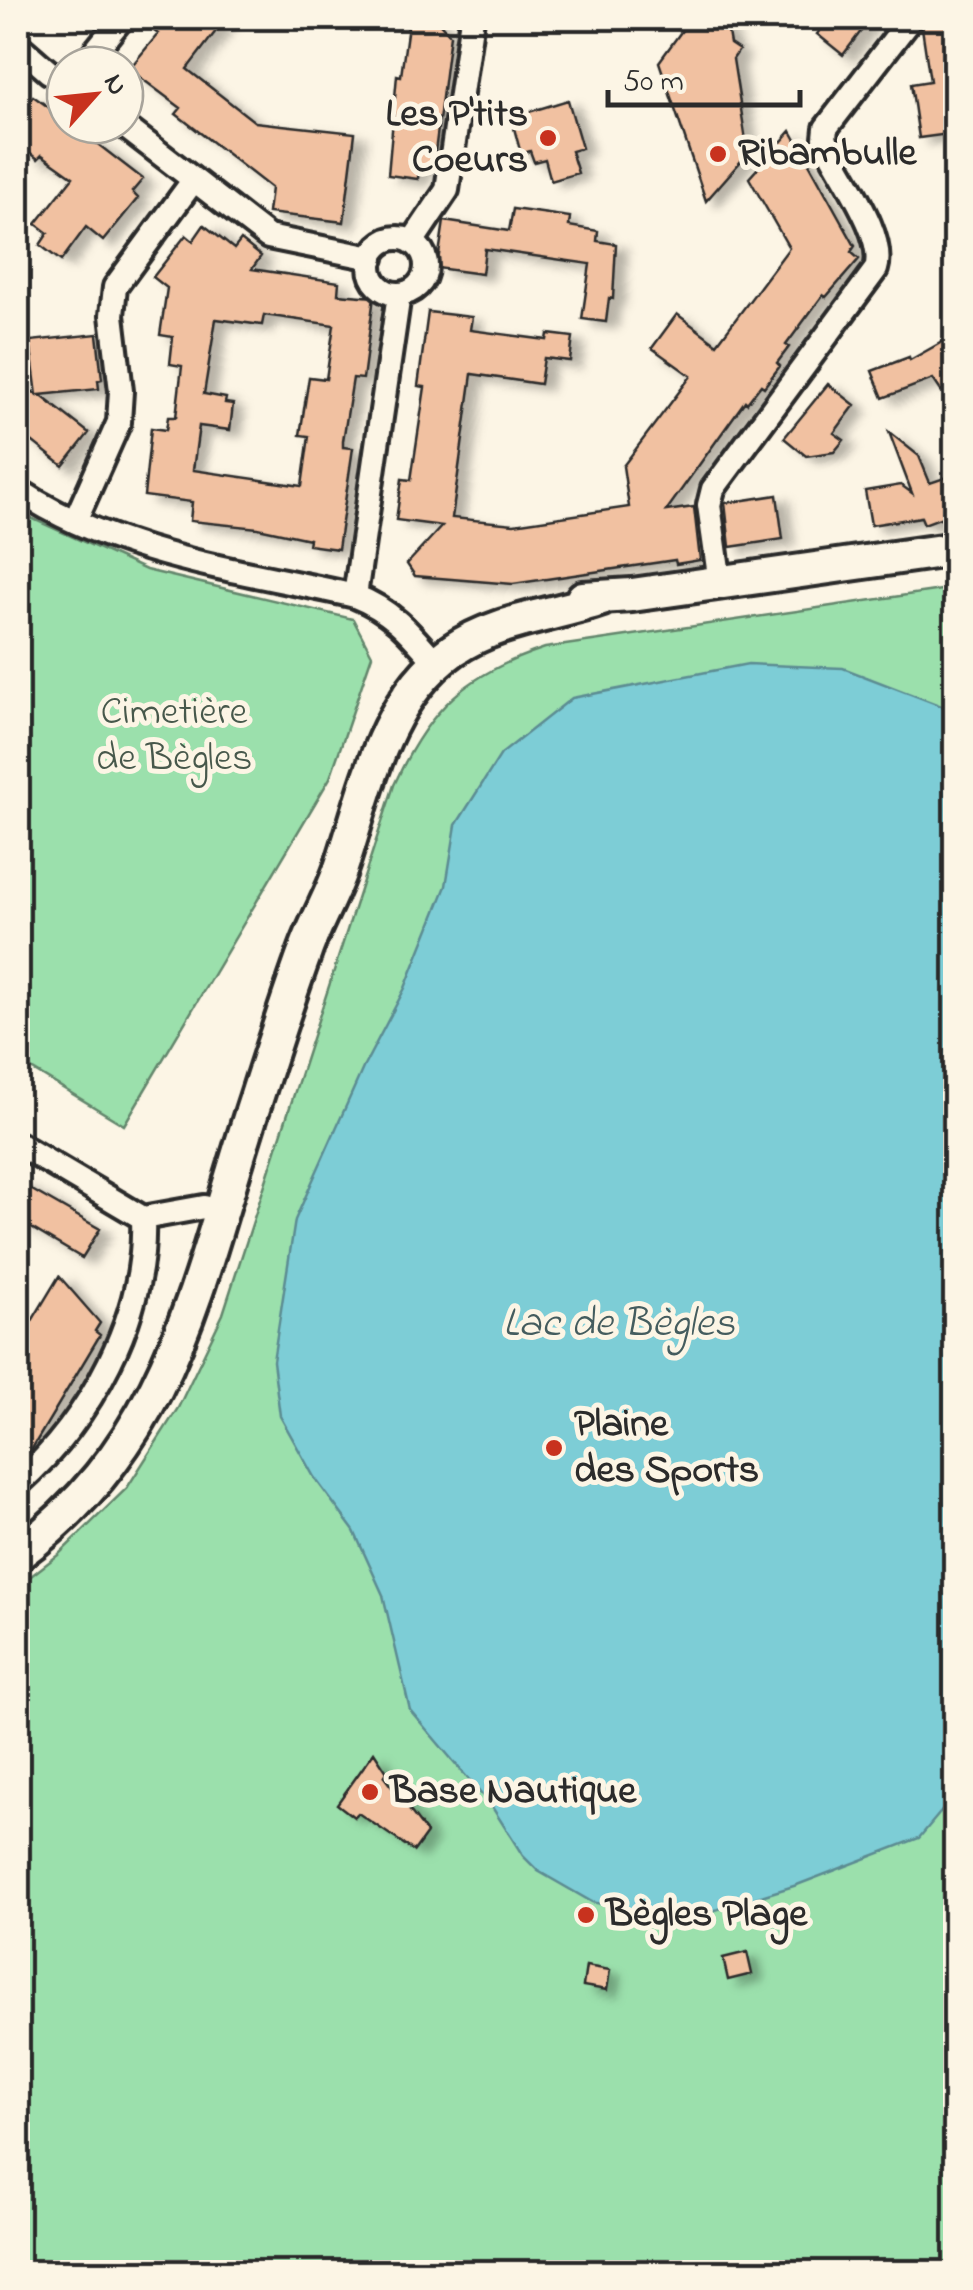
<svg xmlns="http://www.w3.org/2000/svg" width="973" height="2290" viewBox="0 0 973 2290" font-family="'Indie Flower',sans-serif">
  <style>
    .green { fill: #9be0ac; stroke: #63866c; stroke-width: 2.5 }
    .water { fill: #7dcdd6; stroke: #5c8c92; stroke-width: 2.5 }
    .building { fill: #f1c1a1; stroke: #2b2b2b; stroke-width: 2.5; fill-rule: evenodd; filter: url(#shadow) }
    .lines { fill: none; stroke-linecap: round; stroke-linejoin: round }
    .street-casing { stroke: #2b2b2b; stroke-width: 30 }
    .secondary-casing { stroke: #2b2b2b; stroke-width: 40 }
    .street { stroke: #fcf5e5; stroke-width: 22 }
    .secondary { stroke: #fcf5e5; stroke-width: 32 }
    .poi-dot { fill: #c8321e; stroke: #fcf5e5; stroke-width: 4 }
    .labels { text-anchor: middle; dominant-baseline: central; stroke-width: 10; stroke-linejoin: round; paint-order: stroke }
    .poi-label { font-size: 40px; font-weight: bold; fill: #2b2b2b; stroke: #fcf5e5; text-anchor: start }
    .park-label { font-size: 40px; fill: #47584b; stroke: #fcf5e5 }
    .water-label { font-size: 42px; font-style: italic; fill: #445c5e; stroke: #fcf5e5 }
  </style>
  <defs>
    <filter id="shadow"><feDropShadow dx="11" dy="6" stdDeviation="5" flood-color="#0004"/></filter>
  </defs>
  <rect width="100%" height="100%" fill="#fcf5e5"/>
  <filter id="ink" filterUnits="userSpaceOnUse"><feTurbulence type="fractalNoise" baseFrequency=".01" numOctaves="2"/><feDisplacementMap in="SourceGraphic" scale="20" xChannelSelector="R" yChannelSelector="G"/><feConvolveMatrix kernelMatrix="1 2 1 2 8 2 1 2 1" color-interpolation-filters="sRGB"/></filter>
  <g filter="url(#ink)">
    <!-- green -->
    <path class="green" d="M18,512L146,570L353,619L372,655L330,778L124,1125L18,1061Z
      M955,588V2272H18V1586L58,1555L127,1488L178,1408L223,1314L394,785C429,708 466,674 545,648Z"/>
    <!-- water -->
    <path class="water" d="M748,664L843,668L955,711L956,1414L945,1429L956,1444L955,1777L950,1801L919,1838L797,1885L696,1916L655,1915L592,1902L538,1871L523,1856L492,1807L410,1710L383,1595L354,1531L314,1477L280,1416L273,1361L295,1220L363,1068L405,988L446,886L456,825L501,754L572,698Z"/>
    <!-- building -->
    <path class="building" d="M163,18H226L187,69L255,122L355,133L344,222L268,213L271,188L176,114L181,108L129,69L158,34L153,30Z
      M409,18H435L450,35L433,168L419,166L418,179L388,175L397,75L401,76Z
      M691,18H712L728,32L730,44L739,50L733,59L748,153L706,201L659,62Z
      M830,18H871L843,55L817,34Z
      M956,20V133L919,138L911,84L930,81L922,28L924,24Z
      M33,96L65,119V125H73L143,179L132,192L138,198L103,241L86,227L61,261L40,245L48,233L36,224L73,177L42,155L38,159L18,143V116Z
      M568,100L582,148L571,151L578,173L551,181L545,159L534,162L530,151L521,154L514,128L520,126L519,115Z
      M791,131L855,246L851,252L859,259L826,297L823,295L786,345L789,347L777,363L780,366L764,387L761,385L747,403L745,401L666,511L694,507L700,560L676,564L675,560L513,584L415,576L407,564L442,526L396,520L402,479L411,480L425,387L418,386L428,312L472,317L470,330L547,340L548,334L573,337L570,361L544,358L540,384L472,374L452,518L514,524L629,507L623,466L691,376L652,348L677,314L717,344L789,248L749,178Z
      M513,209L570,217L569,226L598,231L597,241L616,244L613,299L609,298L606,322L582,319L590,264L485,249L482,274L437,268L444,221L509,231Z
      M204,225L234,249L241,240L261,256L252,269L339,282L338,294L374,297L363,379L353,378L343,441V447L353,448L338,549L308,545L309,539L258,528L190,521L192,502L144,496L151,428L166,430L168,417H176L182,366L170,364L173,337L160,335L167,288L153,277L186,235L193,241ZM264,315L334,325L326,379L309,377L300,435L309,436L302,486L193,470L199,426L230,430L233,404L225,403L226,398L204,394L216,319L262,325Z
      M97,334L102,379L98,380L99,389L40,395L89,433L63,466L18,430V380L37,395L30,341Z
      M944,341L956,362V382L941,391L933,379L883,398L872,371L909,357L910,360Z
      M828,384L855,405L834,433L844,440L834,452L806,456L784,438Z
      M889,432L919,456L930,483L956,474V512L924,524L921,517L871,525L865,491L901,485L912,493Z
      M777,495L783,539L730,547L725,503Z
      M18,1182L100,1229L82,1258L18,1220Z
      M59,1276L100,1323L95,1331L100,1335L30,1452L18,1463V1344Z
      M374,1752L387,1772L384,1777L427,1833L414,1851L358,1813L354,1817L337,1804Z
      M747,1952L752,1974L728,1980L723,1958Z
      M586,1966L610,1970L607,1990L583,1986Z"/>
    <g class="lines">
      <defs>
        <path id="street" d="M18,45L49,72L65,80
          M84,65L122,18
          M123,125L268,237L372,258
          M370 266a28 28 0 1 1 56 0a28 28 0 1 1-56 0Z
          M412,242L447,190L472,18
          M18,490C117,556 241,570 355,596C393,611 411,634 437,664
          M75,521L119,422L121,391L112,315L115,287L193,181
          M720,583L709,505L713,489L876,269C886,237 845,181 830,151L825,138L826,128L911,18
          M355,596L399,294
          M18,1144L143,1218L204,1207L219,1212
          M18,1484C90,1420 147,1316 143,1218"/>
        <path id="secondary" d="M583,598L632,595L956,549
          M18,1554C175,1438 198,1276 255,1102C271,1052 287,1001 305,952C315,923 331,897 341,868C367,791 382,701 453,650C496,620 553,616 602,599"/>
      </defs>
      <!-- street casing -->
      <use href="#street" class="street-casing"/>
      <!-- secondary casing -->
      <use href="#secondary" class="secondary-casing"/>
      <!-- street -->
      <use href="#street" class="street"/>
      <!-- secondary -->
      <use href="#secondary" class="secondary"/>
    </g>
  </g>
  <!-- markers -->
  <g class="poi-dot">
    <circle cx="548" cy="138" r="10"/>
    <circle cx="718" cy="154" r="10"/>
    <circle cx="554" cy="1448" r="10"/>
    <circle cx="370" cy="1792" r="10"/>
    <circle cx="586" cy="1915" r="10"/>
  </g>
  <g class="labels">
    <!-- poi labels -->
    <g class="poi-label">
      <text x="528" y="115" text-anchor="end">Les P'tits<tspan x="528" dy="46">Coeurs</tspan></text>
      <text x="738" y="154">Ribambulle</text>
      <text x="574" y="1425">Plaine<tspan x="574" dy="46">des Sports</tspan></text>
      <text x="390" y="1792">Base Nautique</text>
      <text x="606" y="1915">Bègles Plage</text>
    </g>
    <!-- park labels -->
    <g class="park-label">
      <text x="174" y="713">Cimetière<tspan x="174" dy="46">de Bègles</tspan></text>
    </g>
    <!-- water labels -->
    <g class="water-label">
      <text x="619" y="1324">Lac de Bègles</text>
    </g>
  </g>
  <!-- margin -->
  <rect width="973" height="2290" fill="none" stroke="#fcf5e5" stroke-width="60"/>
  <rect x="30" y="30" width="913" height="2230" fill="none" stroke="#2b2b2b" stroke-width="4" filter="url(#ink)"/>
  <!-- north arrow -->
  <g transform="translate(95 95) rotate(63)"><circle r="48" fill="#fcf5e5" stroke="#a8a49b" stroke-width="2.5"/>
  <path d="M0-8L18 38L0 25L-18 38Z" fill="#c8321e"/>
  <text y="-15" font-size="28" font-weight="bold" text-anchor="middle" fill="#2b2b2b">N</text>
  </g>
  <!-- scale -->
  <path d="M608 90v15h192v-15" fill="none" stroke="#2b2b2b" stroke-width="5"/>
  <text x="623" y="90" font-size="30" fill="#2b2b2b" stroke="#fcf5e5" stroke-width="8" paint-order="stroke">50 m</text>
</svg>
